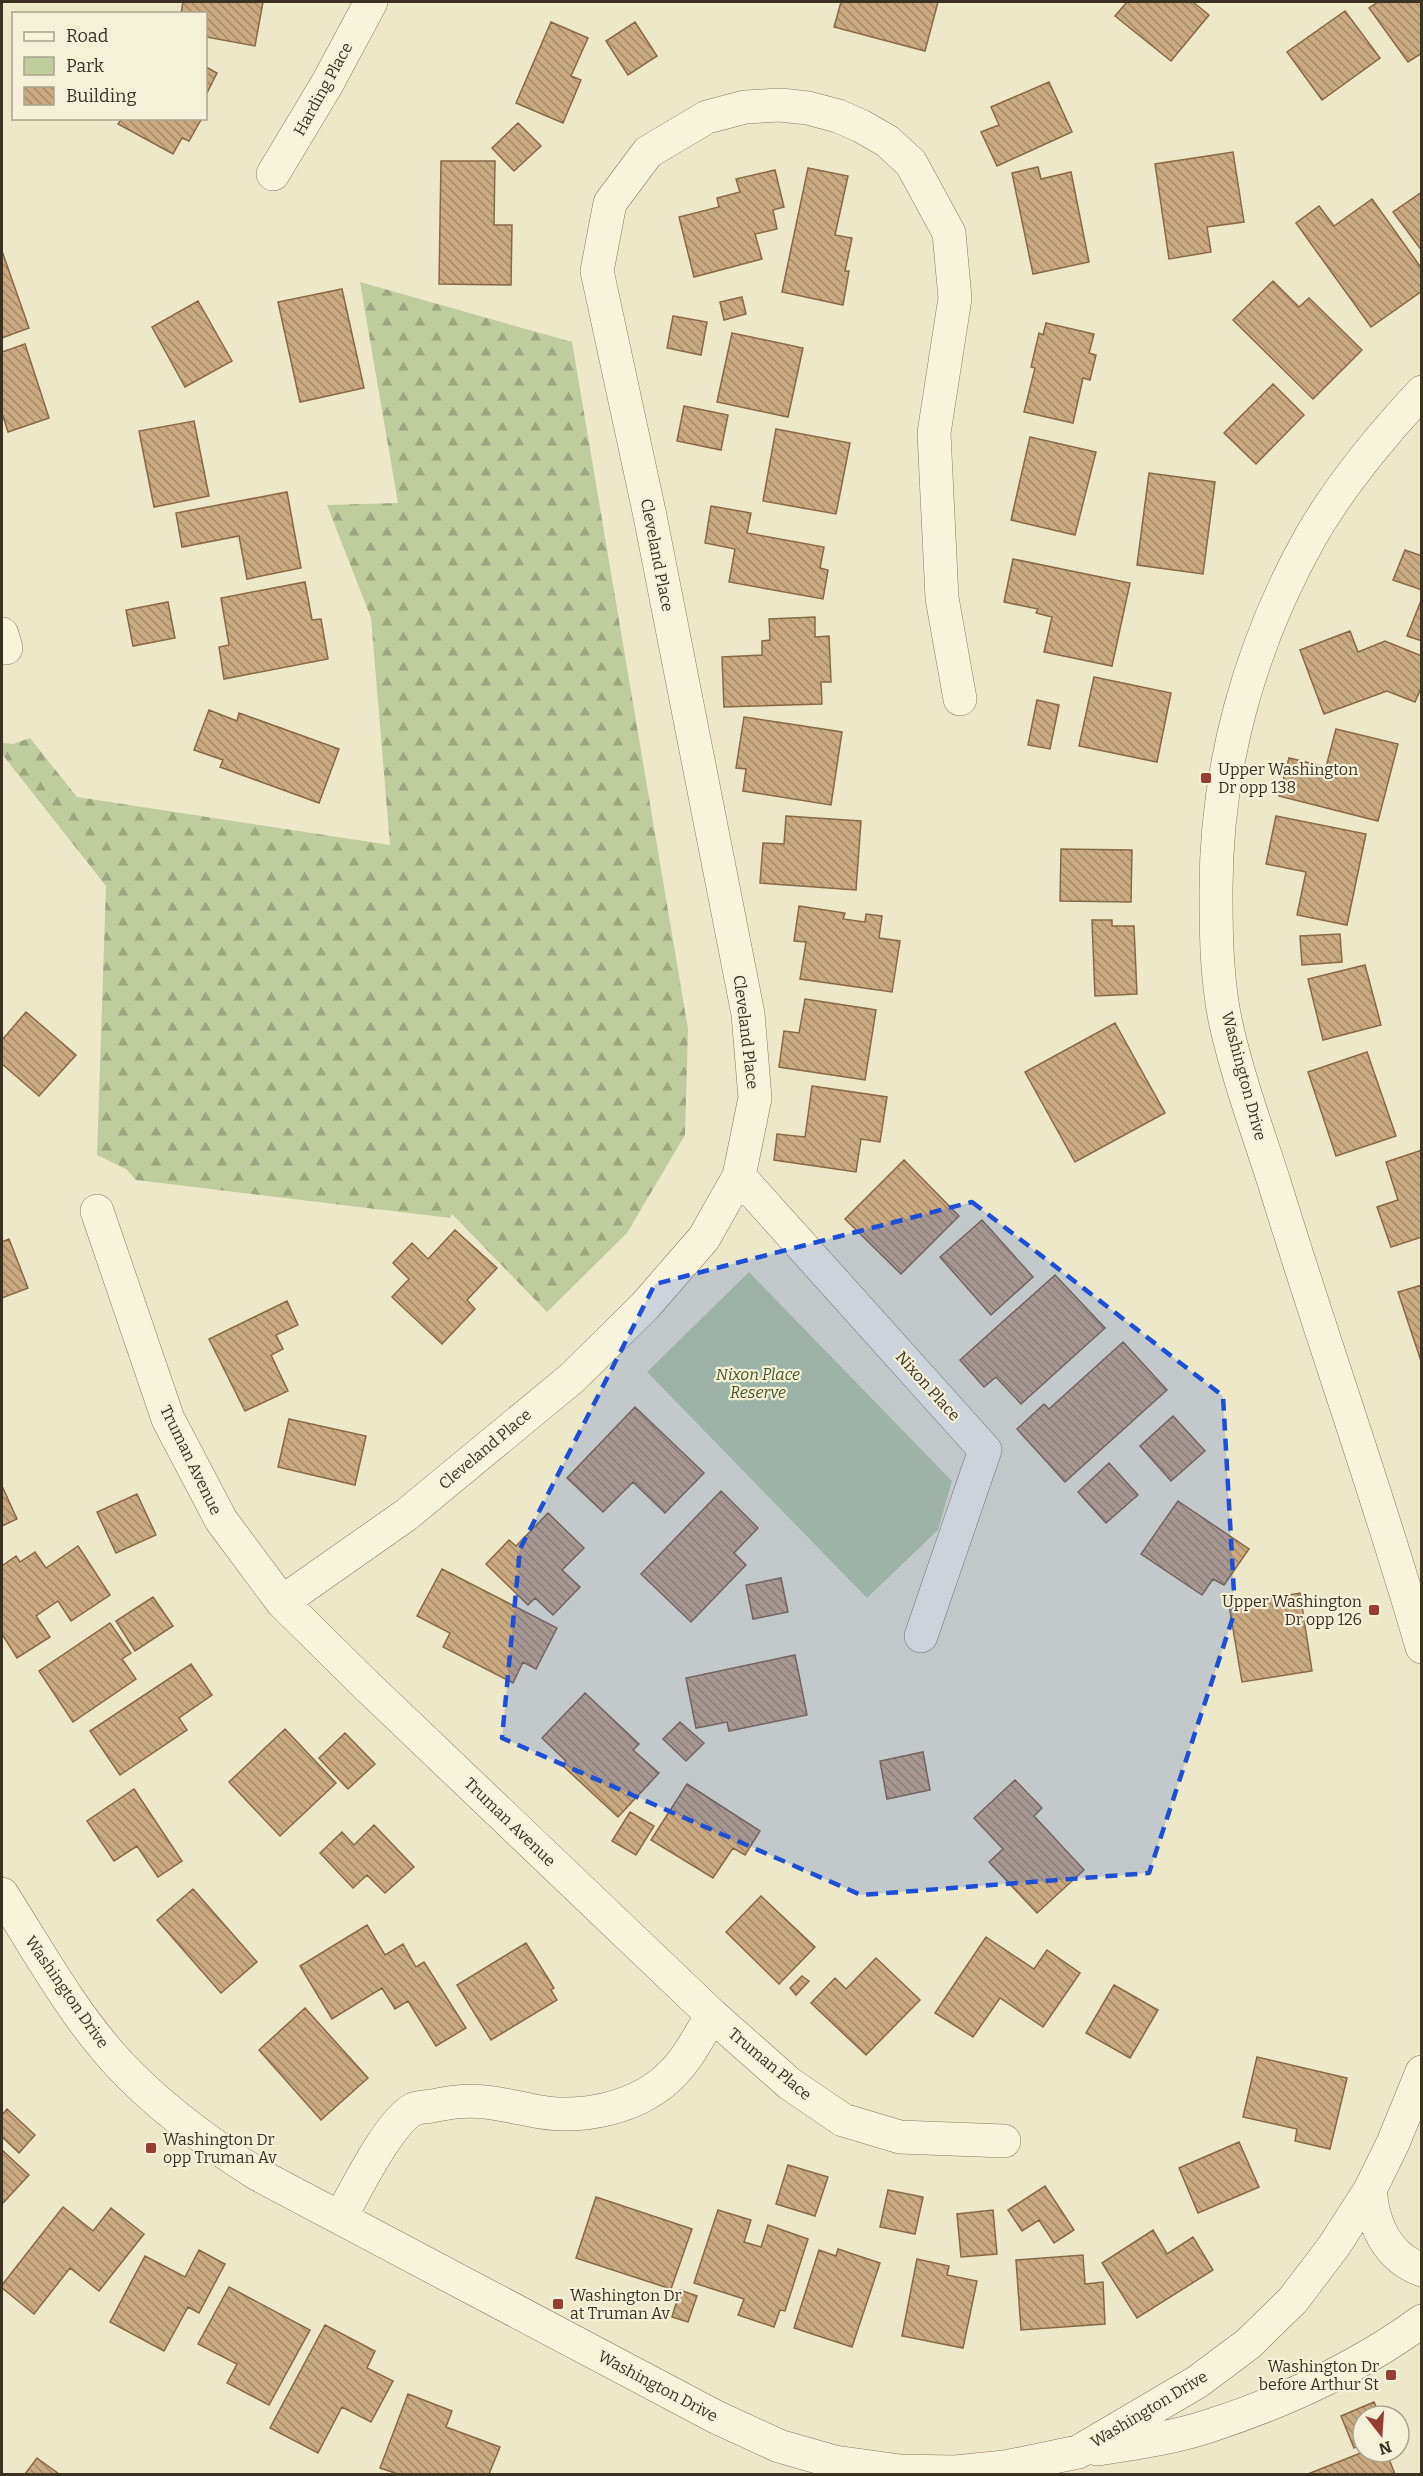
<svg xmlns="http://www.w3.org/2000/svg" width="1423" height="2476" viewBox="0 0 1423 2476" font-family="Bitter,serif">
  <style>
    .green { fill: #bfcc9c }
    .forest { fill: url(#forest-firs) }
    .building { fill: url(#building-back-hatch); stroke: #886944; stroke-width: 1.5 }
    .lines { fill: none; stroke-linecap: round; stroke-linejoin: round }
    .minor-casing { stroke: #897b5e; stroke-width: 34 }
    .minor { stroke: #f8f4dc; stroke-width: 33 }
    .marked { fill: #1d4ed8; fill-opacity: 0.2; stroke: #1d4ed8; stroke-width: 4.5; stroke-dasharray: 12 8; stroke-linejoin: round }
    .poi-dot { fill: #963e2f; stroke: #f5f1d8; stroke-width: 2 }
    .labels { text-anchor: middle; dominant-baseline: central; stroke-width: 4.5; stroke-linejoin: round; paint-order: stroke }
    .street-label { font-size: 16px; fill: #3a3121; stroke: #f5f1d8 }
    .poi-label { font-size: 16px; fill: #3a3121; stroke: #f5f1d8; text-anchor: start }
    .park-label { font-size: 16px; font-style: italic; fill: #435628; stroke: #f5f1d8 }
  </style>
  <defs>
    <pattern id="forest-firs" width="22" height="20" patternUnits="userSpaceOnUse" patternTransform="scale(1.5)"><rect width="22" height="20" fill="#bfcc9c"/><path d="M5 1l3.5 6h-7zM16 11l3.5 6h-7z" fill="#9ca67f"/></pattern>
    <pattern id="building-back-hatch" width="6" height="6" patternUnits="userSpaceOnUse" patternTransform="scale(1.5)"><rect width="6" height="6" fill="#caaa80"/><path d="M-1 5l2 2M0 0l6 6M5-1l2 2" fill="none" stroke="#a58b68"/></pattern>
  </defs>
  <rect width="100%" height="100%" fill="#ede8c8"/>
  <!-- green -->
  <path class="green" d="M749,1272L952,1481L938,1530L867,1598L647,1372Z"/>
  <!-- forest -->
  <path class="forest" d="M360,282L572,342L688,1029L685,1135L627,1233L547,1312L452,1214L450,1218L136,1180L126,1169L97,1155L106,886L2,754V743L13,744L30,738L77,797L390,845L371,618L327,505L398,503Z"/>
  <!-- building -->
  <path class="building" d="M183,2H263L255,46L206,37V14H181Z
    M841,2H938L925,51L834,27Z
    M1127,2H1193L1209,15L1171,61L1115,16Z
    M1378,2H1422V53L1408,62L1369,8Z
    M1345,11L1380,58L1322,100L1287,52Z
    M551,22L588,38L571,76L581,80L563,123L516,103Z
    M635,22L657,56L628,75L606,41Z
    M206,67L217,73L206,95Z
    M1049,82L1072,132L997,166L981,132L999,125L991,107Z
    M122,118H202L189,141L182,138L173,154L118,124Z
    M518,123L541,146L514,171L492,148Z
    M1233,152L1244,222L1207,227L1211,252L1169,259L1155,164Z
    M441,161H495L494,225H512L511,285L439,284Z
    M1038,167L1041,179L1071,172L1089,262L1033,274L1012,173Z
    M808,168L848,176L835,235L852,238L845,271H849L843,305L782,292Z
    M775,170L784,207L773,210L777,229L755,234L762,259L694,277L679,217L719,207L717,198L740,192L736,179Z
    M1422,192V251L1393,212Z
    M1372,199L1422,269V291L1371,327L1296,223L1319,206L1334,226Z
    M2,251L29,328L2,338Z
    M1273,281L1299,307L1309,298L1362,350L1313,399L1233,320Z
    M342,289L364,388L300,402L278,302Z
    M742,297L746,314L724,320L720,302Z
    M198,301L232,361L185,387L152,327Z
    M673,316L707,322L701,355L667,348Z
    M1046,323L1094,334L1089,353L1096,355L1090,380L1083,378L1073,423L1024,412L1035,368L1031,367L1039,333L1043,335Z
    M732,333L803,348L788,417L717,402Z
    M25,344L49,418L8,432L2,413V352Z
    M1273,384L1304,415L1256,464L1224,433Z
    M684,406L728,415L721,450L677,441Z
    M194,421L209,496L154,507L139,431Z
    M776,429L850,443L836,514L763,501Z
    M1030,437L1096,452L1075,535L1011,520Z
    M1149,473L1215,482L1203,574L1137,565Z
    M287,492L301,568L247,579L239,536L182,547L176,513Z
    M711,506L751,513L747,533L824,547L820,568L828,570L823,599L729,582L735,549L705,543Z
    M1405,550L1422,556V590L1393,580Z
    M1013,559L1130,583L1112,666L1044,652L1052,617L1036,613L1038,609L1004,602Z
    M305,582L312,620L321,619L328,659L224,679L219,647L229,645L221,598Z
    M1422,598V641L1407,636Z
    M168,602L175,638L133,646L126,610Z
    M815,617V637L829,636L831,682H821L822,704L724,707L722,657L762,655V641L770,640L769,619Z
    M1350,631L1358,652L1385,641L1422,656V686L1415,702L1387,691L1324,714L1300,650Z
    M1094,677L1171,693L1157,762L1079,746Z
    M1037,700L1059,705L1050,749L1028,745Z
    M209,710L237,721L239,713L339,749L319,803L220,767L223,760L194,750Z
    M744,717L842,732L831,805L743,791L746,769L736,768Z
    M1336,729L1398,744L1378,821L1279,796L1289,758L1326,767Z
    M786,816L861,821L856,890L760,883L763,843L784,844Z
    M1276,816L1366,834L1347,925L1297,915L1306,872L1266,864Z
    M1061,849L1132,850L1131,902L1060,901Z
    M799,906L845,913L843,919L865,922L866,914L882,916L879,938L900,941L892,992L800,979L806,942L794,941Z
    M1092,920H1112V926H1134L1137,994L1095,996Z
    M1340,934L1342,962L1302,965L1300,936Z
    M1365,965L1381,1025L1323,1040L1308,979Z
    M805,999L876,1010L865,1080L779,1067L784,1031L799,1033Z
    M26,1012L76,1055L39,1096L2,1064V1040Z
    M1115,1023L1165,1113L1075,1162L1025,1072Z
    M1367,1052L1396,1136L1336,1156L1308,1072Z
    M812,1086L887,1097L880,1142L861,1139L856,1172L774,1160L777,1134L805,1137Z
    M1422,1150V1237L1391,1247L1377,1207L1398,1200L1386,1162Z
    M904,1160L959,1216L901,1274L845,1219Z
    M982,1220L1033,1277L991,1315L940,1257Z
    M455,1230L497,1268L467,1300L475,1309L442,1344L392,1297L409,1279L393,1263L412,1243L428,1259Z
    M9,1239L28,1288L2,1298V1242Z
    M1055,1275L1105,1328L1021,1404L996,1377L984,1387L960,1360Z
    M1422,1285V1364L1398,1292Z
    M287,1301L298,1325L276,1335L283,1349L271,1355L288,1391L245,1411L209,1339Z
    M1123,1342L1167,1390L1065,1482L1017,1429L1044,1404L1049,1409Z
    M635,1407L704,1473L665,1513L633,1482L603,1512L567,1478Z
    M1173,1416L1205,1451L1171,1481L1140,1446Z
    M289,1419L366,1436L355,1485L278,1467Z
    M1109,1463L1138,1495L1106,1523L1078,1492Z
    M2,1486L17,1519L2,1526Z
    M721,1491L758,1528L734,1553L746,1565L691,1622L641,1574Z
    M137,1494L156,1535L116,1553L97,1512Z
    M1178,1501L1249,1549L1224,1585L1213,1579L1202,1595L1141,1554Z
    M548,1513L584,1548L562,1570L580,1587L553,1615L535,1598L528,1605L486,1564L509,1540L516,1546Z
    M78,1546L110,1595L71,1621L58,1601L36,1616L50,1637L17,1658L2,1634V1566L16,1556L20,1562L35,1552L46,1568Z
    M442,1569L557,1628L536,1669L523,1662L513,1683L443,1647L450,1633L417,1616Z
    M781,1578L788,1612L753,1619L746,1585Z
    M1300,1593L1312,1671L1242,1682L1229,1605Z
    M153,1597L173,1626L135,1651L116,1621Z
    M110,1623L131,1653L122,1659L136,1679L73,1722L39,1671Z
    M795,1655L807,1715L729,1731L727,1722L696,1728L686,1678Z
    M191,1664L212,1695L179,1718L187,1730L120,1775L90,1731Z
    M585,1693L639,1744L633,1750L659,1773L618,1817L562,1765L566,1761L542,1738Z
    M680,1722L704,1743L686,1761L663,1739Z
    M285,1729L336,1783L280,1836L229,1782Z
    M345,1733L375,1764L348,1789L319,1758Z
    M923,1752L930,1790L887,1799L880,1761Z
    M1015,1780L1042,1808L1034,1816L1084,1870L1037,1913L989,1862L1003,1849L974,1818Z
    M687,1784L760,1831L745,1855L733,1848L713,1878L651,1840Z
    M134,1789L182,1861L158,1877L137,1846L114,1861L87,1821Z
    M630,1812L654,1826L636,1855L612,1841Z
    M374,1825L414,1867L385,1893L367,1875L353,1888L320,1853L342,1832L354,1845Z
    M193,1889L257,1962L221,1993L157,1920Z
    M761,1896L815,1947L779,1984L726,1932Z
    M367,1925L385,1955L403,1944L416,1967L424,1962L466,2028L436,2046L408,2001L395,2009L382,1988L332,2019L300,1966Z
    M986,1937L1034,1969L1047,1950L1080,1973L1043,2027L1000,1998L973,2037L935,2013Z
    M526,1943L554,1988L551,1990L557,2000L491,2040L457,1985Z
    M876,1958L920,2000L866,2055L811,2003L835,1978L846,1989Z
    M802,1976L809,1981L796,1995L790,1988Z
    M1114,1985L1158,2010L1130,2058L1086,2033Z
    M305,2008L368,2078L321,2120L259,2050Z
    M1257,2057L1347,2078L1330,2149L1295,2141L1297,2129L1243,2117Z
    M7,2109L35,2135L19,2153L2,2137V2115Z
    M1239,2142L1259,2187L1198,2213L1179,2168Z
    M2,2150L29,2175L2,2204Z
    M788,2165L828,2177L815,2216L776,2204Z
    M1045,2186L1074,2230L1054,2243L1039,2220L1022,2231L1008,2210Z
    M888,2190L923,2197L915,2234L880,2227Z
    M596,2197L692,2229L671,2289L576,2258Z
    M63,2207L93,2231L111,2208L144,2234L99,2291L70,2268L34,2314L2,2288V2285Z
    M718,2210L751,2220L744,2242L761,2247L768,2225L808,2239L785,2311L780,2310L774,2327L738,2315L744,2299L694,2283Z
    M993,2210L997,2254L961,2257L957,2214Z
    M1153,2230L1167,2254L1193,2237L1213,2270L1137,2318L1102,2263Z
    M838,2249L880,2263L852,2347L794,2328L819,2250L836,2256Z
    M199,2250L225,2264L199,2313L188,2307L164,2351L110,2322L145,2256L185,2277Z
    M1083,2255L1085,2284L1103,2282L1105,2324L1021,2330L1016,2260Z
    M917,2259L949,2266L947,2275L977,2281L963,2348L902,2336Z
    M229,2287L310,2330L269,2405L227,2383L237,2364L198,2344Z
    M680,2290L697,2296L688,2322L672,2317Z
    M325,2325L375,2351L367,2368L393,2381L371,2422L342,2407L318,2453L270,2428Z
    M408,2394L452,2411L446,2427L500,2447L489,2474H398L380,2468Z
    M1374,2402L1380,2416H1363V2444L1354,2448L1341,2416Z
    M1363,2452H1380L1381,2454L1386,2452L1395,2474H1308Z
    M37,2458L59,2474H25Z"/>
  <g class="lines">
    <defs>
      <path id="minor" d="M273,174L327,84L371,2
        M1422,392C1381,436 1341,484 1311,536C1249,646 1215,770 1216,896C1216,938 1217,983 1226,1024C1238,1078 1258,1132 1275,1185C1322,1339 1377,1491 1422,1647
        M2,634L6,648
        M739,1176L985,1450L921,1636
        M97,1211L168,1419L221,1520L282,1602L365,1684L712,2015L790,2084L843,2120L900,2137L1004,2141
        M282,1602L406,1515L572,1378L645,1306L704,1238L739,1176L755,1098L748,1014L650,516L597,271L610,203L648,152L707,117L745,107L780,105L808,108L838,116L861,126L887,141L911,163L949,233L955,298L934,433L942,598L960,699
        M2,1894C39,1952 72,2013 119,2064C160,2108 208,2143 259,2175L716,2417L779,2446L835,2462L900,2471L955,2472L1005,2467L1078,2452L1197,2382L1248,2344L1293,2300L1334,2246L1370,2190L1393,2143L1422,2072
        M1370,2190C1373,2225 1387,2257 1422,2270
        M340,2218C355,2192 389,2121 414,2109C419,2107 426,2107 432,2106C472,2097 491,2102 530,2110C578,2121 640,2109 674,2072C690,2056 700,2034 712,2015
        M1097,2449C1135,2443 1173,2438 1209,2426C1283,2402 1359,2367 1422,2321"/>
    </defs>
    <!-- minor casing -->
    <use href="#minor" class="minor-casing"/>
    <!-- minor -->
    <use href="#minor" class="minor"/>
  </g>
  <!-- marked area -->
  <path class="marked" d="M972,1202L1223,1396L1235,1611L1149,1873L861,1895L502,1738L520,1549L655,1284Z"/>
  <!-- markers -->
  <g class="poi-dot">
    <rect x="1200" y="772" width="12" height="12" rx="3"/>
    <rect x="1368" y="1604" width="12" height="12" rx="3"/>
    <rect x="145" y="2142" width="12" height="12" rx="3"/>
    <rect x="552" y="2298" width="12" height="12" rx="3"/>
    <rect x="1385" y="2369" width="12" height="12" rx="3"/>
  </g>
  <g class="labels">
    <!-- street labels -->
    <g class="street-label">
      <text transform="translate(323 89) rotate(-61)">Harding Place</text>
      <text transform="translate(657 555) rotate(79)">Cleveland Place</text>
      <text transform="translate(746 1032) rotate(83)">Cleveland Place</text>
      <text transform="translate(1244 1076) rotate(75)">Washington Drive</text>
      <text transform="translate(928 1386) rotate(48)">Nixon Place</text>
      <text transform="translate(485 1449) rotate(-40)">Cleveland Place</text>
      <text transform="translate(191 1460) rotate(64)">Truman Avenue</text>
      <text transform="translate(510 1822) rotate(44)">Truman Avenue</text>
      <text transform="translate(67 1992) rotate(55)">Washington Drive</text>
      <text transform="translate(770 2064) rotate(40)">Truman Place</text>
      <text transform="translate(658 2386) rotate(28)">Washington Drive</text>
      <text transform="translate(1149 2409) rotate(-31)">Washington Drive</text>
    </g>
    <!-- poi labels -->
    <g class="poi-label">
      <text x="1218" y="769">Upper Washington<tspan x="1218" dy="18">Dr opp 138</tspan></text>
      <text x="1362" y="1601" text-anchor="end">Upper Washington<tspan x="1362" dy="18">Dr opp 126</tspan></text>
      <text x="163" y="2139">Washington Dr<tspan x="163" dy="18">opp Truman Av</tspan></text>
      <text x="570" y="2295">Washington Dr<tspan x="570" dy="18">at Truman Av</tspan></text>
      <text x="1379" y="2366" text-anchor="end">Washington Dr<tspan x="1379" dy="18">before Arthur St</tspan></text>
    </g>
    <!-- park labels -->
    <g class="park-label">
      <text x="758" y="1374">Nixon Place<tspan x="758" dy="18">Reserve</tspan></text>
    </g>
  </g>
  <!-- border -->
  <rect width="1423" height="2476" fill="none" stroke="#3a3121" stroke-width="6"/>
  <!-- legend -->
  <rect x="12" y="12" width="195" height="108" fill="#f5f1d8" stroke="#aaa48f" stroke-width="1.5"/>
  <rect x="24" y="32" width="30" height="9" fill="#f8f4dc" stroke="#aaa48f" stroke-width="1.5"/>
  <text x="66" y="42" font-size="18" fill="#3a3121">Road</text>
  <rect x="24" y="57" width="30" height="18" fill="#bfcc9c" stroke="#aaa48f" stroke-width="1.5"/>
  <text x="66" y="72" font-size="18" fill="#3a3121">Park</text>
  <rect x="24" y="87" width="30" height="18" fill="url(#building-back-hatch)" stroke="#aaa48f" stroke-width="1.5"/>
  <text x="66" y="102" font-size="18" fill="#3a3121">Building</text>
  <!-- north arrow -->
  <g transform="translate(1381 2434) rotate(163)"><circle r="28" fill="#f5f1d8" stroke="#aaa48f" stroke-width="1.5"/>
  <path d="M0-4.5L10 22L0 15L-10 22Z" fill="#963e2f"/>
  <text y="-9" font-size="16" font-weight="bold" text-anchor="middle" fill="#3a3121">N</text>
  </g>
</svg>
